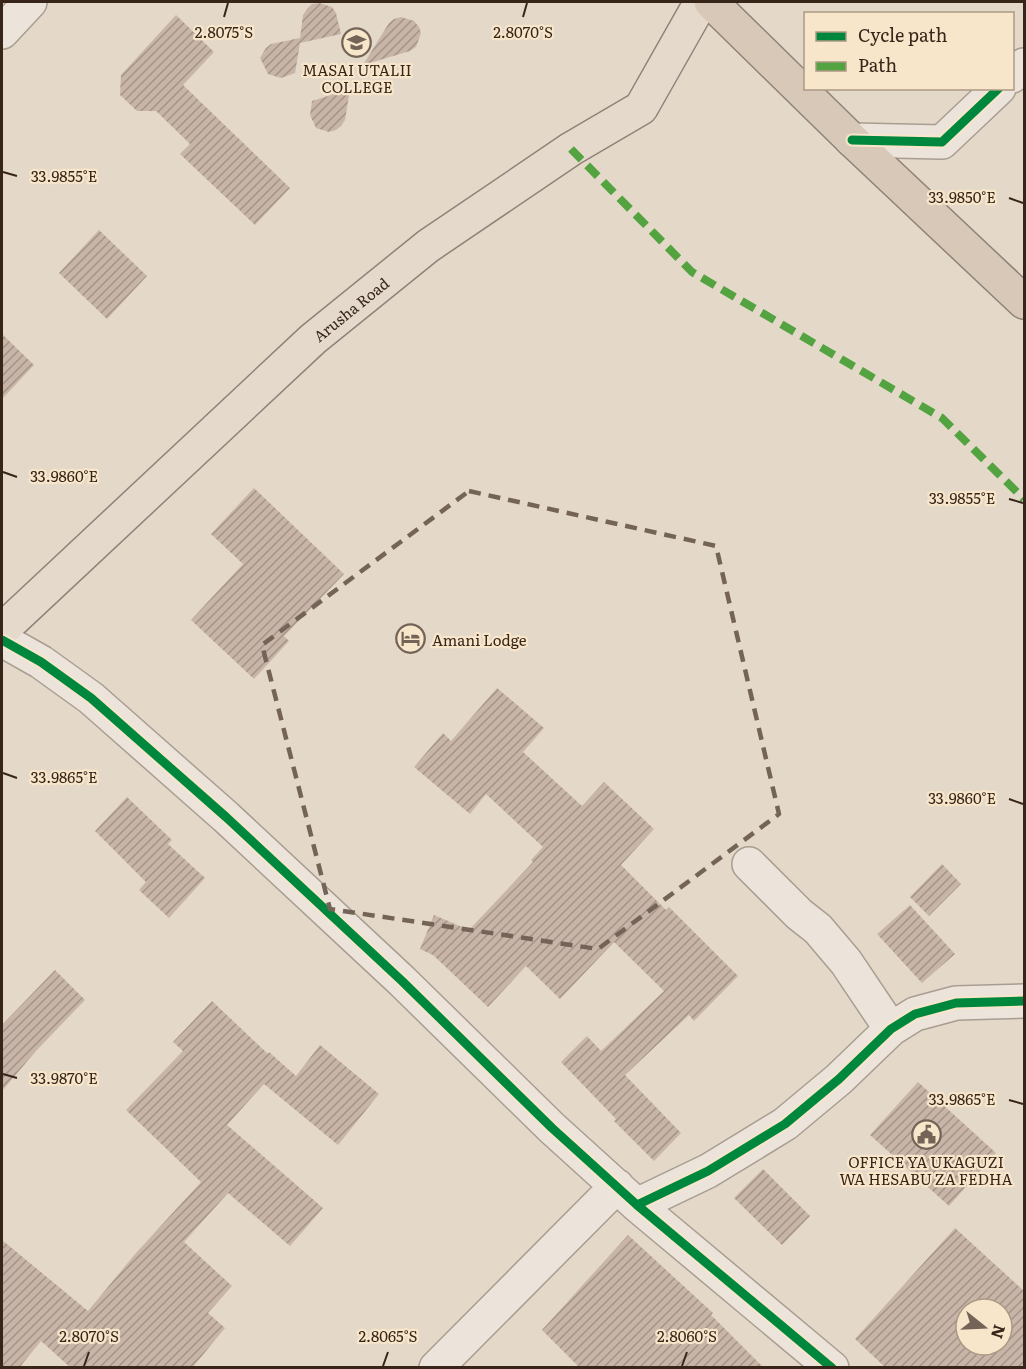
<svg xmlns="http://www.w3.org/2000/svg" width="1026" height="1369" viewBox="0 0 1026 1369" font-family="Literata,serif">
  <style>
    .building { fill: url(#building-hatch); fill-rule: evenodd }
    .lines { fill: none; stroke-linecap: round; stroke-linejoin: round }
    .minor-casing { stroke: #a99d92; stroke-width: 36 }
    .major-casing { stroke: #8e8379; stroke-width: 36 }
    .highway-casing { stroke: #8e8379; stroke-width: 36 }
    .minor { stroke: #ece4da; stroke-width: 33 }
    .major { stroke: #e4d9cb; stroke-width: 33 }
    .highway { stroke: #d8c8b8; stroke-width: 33 }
    .quiet { stroke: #53a340; stroke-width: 8; stroke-dasharray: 15 8; stroke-linecap: butt }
    .cycleway-casing { stroke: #f8e6cb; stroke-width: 13 }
    .cycleway { stroke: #00873e; stroke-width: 9 }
    .marked { fill: none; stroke: #746457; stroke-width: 4.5; stroke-dasharray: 12 8; stroke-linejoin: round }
    .ticks { fill: none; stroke: #37251a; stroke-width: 2 }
    .labels { text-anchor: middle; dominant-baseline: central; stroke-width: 4.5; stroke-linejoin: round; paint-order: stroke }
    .poi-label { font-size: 15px; fill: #37251a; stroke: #f8e6cb }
    .street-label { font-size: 15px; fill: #37251a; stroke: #f8e6cb }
    .ticks-label { font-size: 15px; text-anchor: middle; fill: #37251a; stroke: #f8e6cb; stroke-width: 4.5; stroke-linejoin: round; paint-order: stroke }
  </style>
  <defs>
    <pattern id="building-hatch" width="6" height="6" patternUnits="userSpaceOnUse" patternTransform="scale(1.5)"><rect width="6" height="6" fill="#c8b5a8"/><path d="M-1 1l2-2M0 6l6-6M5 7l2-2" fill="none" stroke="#a39388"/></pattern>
  </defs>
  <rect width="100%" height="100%" fill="#e4d8c8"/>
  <!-- building -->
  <path class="building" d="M319,3L332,7L336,13L341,34L300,43L295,73L281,78L268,74L260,58L266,48L271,44L300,38L303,15L307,9L312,4Z
    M176,15L214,52L183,85L290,188L255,225L180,154L190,144L156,111H137L120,95L121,75Z
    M401,17L414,21L419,27L421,33L416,47L410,51L363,65L389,23L394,19Z
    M350,89L345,120L341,126L336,130L329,132L316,128L310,115L312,101Z
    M99,230L147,276L107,319L59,273Z
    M2,334L34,365L2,399Z
    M254,488L344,574L284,636L289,641L254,679L191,620L243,564L211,534Z
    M497,688L544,728L523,752L582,806L604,782L654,829L621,865L666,910L669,907L738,976L694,1021L689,1015L625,1075L681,1133L654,1161L614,1121L616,1119L561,1062L587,1036L601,1051L664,991L614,942L560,999L526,966L488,1007L433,955L420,949L434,915L469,930L533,862L531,860L543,847L486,794L470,814L414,767L443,733L451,741Z
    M127,797L172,840L168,844L205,878L169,918L139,890L146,882L95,831Z
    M942,864L961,884L929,916L910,897Z
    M910,905L955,954L922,983L877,934Z
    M55,970L85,1000L36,1051L2,1091V1025Z
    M212,1001L268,1054L269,1052L296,1076L320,1045L379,1094L338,1145L264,1084L227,1125L323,1208L290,1246L228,1193L184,1242L232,1286L208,1313L225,1328L192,1368H71L41,1341L19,1368H2V1240L88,1311L136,1253L201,1182L126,1110L183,1051L173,1042Z
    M918,1082L996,1153L949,1206L870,1135Z
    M763,1169L810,1216L782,1245L734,1198Z
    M955,1228L1024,1291V1368H886L855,1339ZM966,1309H1002V1345H966Z
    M628,1235L713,1313L711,1315L764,1368H580L542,1330Z"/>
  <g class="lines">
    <defs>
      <path id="minor" d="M2,32L30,2
        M1012,76L1024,65
        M852,140L942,142L999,88
        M2,640L41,662L91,698L226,817L402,981L552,1128L637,1205L832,1368
        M749,864L799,914L818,929L846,962L891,1029
        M637,1205L708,1171L785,1124L839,1079L891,1029L915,1014L956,1003L1024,1001
        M436,1368L617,1186"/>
      <g id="major">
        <path id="s1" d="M2,630L313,339L428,246L571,149L641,108L701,2"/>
      </g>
      <path id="highway" d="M711,2L852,140L1024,302"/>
    </defs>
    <!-- minor casing -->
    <use href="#minor" class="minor-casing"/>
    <!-- major casing -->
    <use href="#major" class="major-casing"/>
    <!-- highway casing -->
    <use href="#highway" class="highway-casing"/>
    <!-- minor -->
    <use href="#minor" class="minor"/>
    <!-- major -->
    <use href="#major" class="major"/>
    <!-- highway -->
    <use href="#highway" class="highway"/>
    <!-- quiet -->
    <path class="quiet" d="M571,149L692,272L942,418L1024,499"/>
    <defs>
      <path id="cycleway" d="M852,140L942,142L999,88
        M2,640L41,662L91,698L226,817L402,981L552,1128L637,1205L832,1368
        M637,1205L708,1171L785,1124L839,1079L891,1029L915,1014L956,1003L1024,1001"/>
    </defs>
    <!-- cycleway casing -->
    <use href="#cycleway" class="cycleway-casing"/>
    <!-- cycleway -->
    <use href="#cycleway" class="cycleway"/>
  </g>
  <!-- marked area -->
  <path class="marked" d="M469,491L716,546L779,814L598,949L330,909L262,645Z"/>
  <!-- ticks -->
  <path class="ticks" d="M224,17L228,3M523,17L527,3M3,172L17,176M1009,198L1023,203M3,472L17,477M1009,499L1023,503M3,773L17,778M1009,799L1023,804M3,1074L17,1078M1009,1100L1023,1104M84,1366L89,1352M383,1366L388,1352M682,1366L687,1352"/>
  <!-- icons -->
  <defs>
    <symbol id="university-ring" viewBox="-11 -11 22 22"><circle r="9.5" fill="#f8e6cb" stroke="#746457" stroke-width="1.5"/><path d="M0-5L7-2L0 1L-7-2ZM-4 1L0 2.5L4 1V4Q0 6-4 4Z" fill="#746457"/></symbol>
    <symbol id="hotel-ring" viewBox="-11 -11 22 22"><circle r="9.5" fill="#f8e6cb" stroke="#746457" stroke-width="1.5"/><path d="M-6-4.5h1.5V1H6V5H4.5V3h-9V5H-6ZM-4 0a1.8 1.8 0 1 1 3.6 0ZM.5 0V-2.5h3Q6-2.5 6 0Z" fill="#746457"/></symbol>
    <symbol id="civic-ring" viewBox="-11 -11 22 22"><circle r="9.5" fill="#f8e6cb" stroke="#746457" stroke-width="1.5"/><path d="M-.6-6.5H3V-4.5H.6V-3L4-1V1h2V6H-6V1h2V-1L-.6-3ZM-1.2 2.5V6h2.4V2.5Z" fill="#746457"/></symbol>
  </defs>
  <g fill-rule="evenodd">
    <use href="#university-ring" x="340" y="26" width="33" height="33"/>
    <use href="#hotel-ring" x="394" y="622" width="33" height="33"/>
    <use href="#civic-ring" x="910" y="1118" width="33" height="33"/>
  </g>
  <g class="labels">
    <!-- poi labels -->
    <g class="poi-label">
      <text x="357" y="69">MASAI UTALII<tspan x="357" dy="17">COLLEGE</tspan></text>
      <text x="432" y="639" text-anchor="start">Amani Lodge</text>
      <text x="926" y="1161">OFFICE YA UKAGUZI<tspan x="926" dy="17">WA HESABU ZA FEDHA</tspan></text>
    </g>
    <!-- street labels -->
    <g class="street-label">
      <text stroke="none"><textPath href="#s1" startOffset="474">Arusha Road</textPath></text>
    </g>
  </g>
  <g class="ticks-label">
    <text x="224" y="38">2.8075°S</text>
    <text x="523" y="38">2.8070°S</text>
    <text x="64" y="182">33.9855°E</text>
    <text x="962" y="203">33.9850°E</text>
    <text x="64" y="482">33.9860°E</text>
    <text x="962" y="504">33.9855°E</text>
    <text x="64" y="783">33.9865°E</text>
    <text x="962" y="804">33.9860°E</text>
    <text x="64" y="1084">33.9870°E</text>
    <text x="962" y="1105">33.9865°E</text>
    <text x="89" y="1342">2.8070°S</text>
    <text x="388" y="1342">2.8065°S</text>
    <text x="687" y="1342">2.8060°S</text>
  </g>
  <!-- border -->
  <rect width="1026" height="1369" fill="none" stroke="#37251a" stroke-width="6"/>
  <!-- legend -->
  <rect x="804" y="12" width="210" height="78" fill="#f8e6cb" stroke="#ab9984" stroke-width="1.5"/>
  <rect x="816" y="32" width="30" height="9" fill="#00873e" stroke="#ab9984" stroke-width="1.5"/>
  <text x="858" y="42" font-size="18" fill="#37251a">Cycle path</text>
  <rect x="816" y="62" width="30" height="9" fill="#53a340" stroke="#ab9984" stroke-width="1.5"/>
  <text x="858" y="72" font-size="18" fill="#37251a">Path</text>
  <!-- north arrow -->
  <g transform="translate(984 1327) rotate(108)"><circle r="28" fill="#f8e6cb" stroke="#ab9984" stroke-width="1.5"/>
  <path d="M0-4.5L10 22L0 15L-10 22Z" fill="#746457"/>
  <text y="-9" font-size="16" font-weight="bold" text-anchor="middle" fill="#37251a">N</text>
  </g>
</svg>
